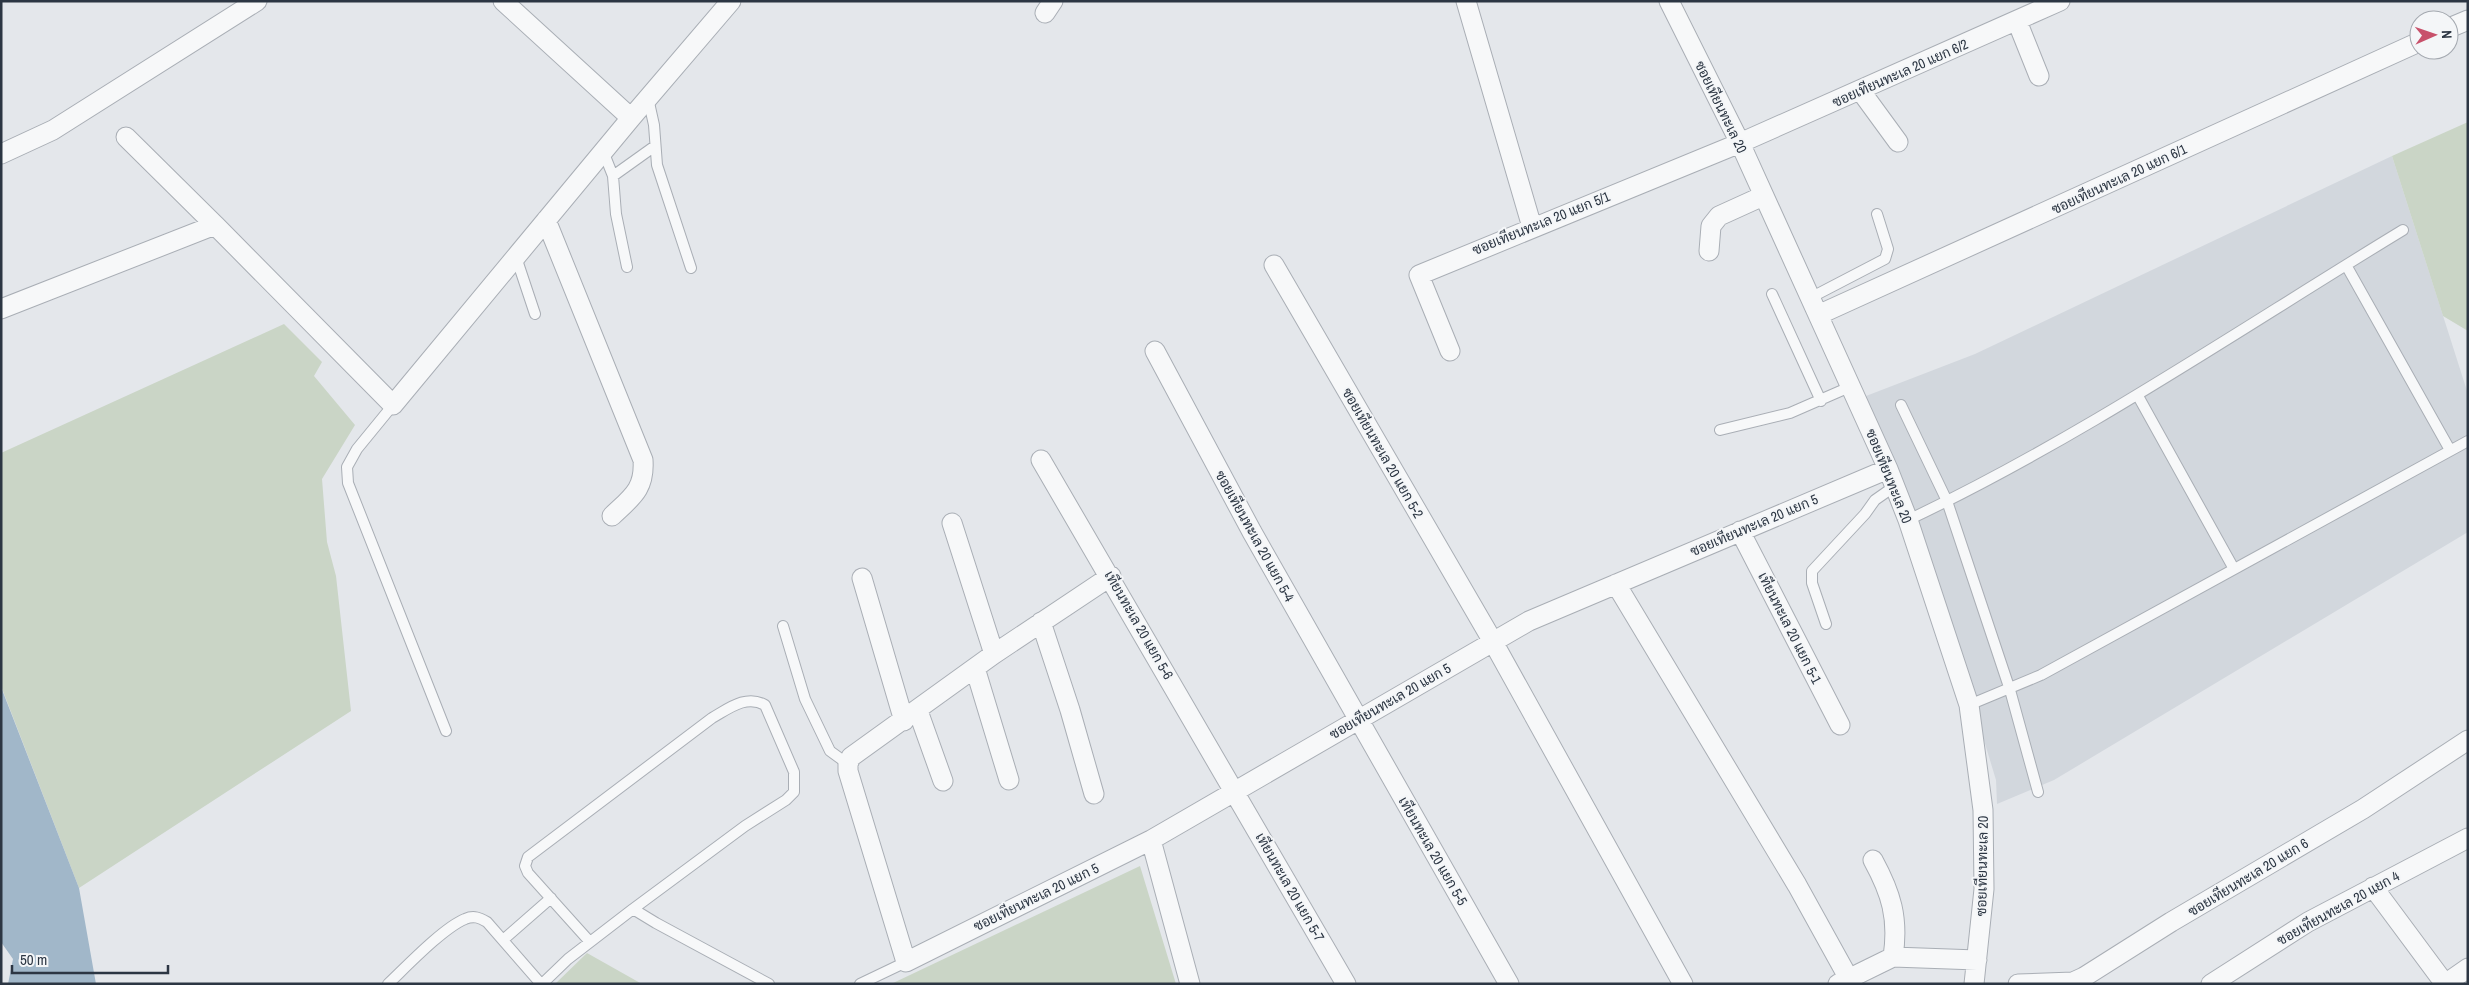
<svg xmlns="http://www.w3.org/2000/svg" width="2469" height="985" viewBox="0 0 2469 985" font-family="'Archivo Narrow',Sarabun,sans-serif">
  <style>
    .built { fill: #d2d7dd }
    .green { fill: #cad5c6 }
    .water { fill: #a1b7c9 }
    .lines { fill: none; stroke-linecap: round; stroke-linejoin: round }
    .service-casing { stroke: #a9aeb5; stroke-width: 12 }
    .minor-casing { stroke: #a9aeb5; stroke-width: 21 }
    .service { stroke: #f7f8f9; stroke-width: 10 }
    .minor { stroke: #f7f8f9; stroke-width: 19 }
    .labels { text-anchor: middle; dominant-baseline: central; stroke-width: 4; stroke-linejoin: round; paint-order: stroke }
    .street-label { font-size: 14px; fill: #2c3643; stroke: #f4f6f8 }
  </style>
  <rect width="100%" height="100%" fill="#e4e7eb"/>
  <!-- built -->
  <path class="built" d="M2392,156L2468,394V532L2054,780L1997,804L1996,780L1940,595L1866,396L1975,354Z"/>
  <!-- green -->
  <path class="green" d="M2468,122V331L2443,316L2392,156Z
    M284,324L322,362L314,376L355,425L322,479L327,542L336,576L351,711L79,888L1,686V453Z
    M1140,866L1176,984H891Z
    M587,953L642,984H555Z"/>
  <!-- water -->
  <path class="water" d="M1,687L79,888L96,984H8L13,959L1,942Z"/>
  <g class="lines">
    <defs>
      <path id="service" d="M648,98L654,125L657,165L691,268
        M603,151L613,176L616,214L627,267
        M613,176L655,146
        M516,257L535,314
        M2346,265L2450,450
        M1772,294L1821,401
        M1810,298L1885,259L1888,249L1877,214
        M2138,396L2234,569
        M393,405L357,449L347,467L348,483L446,731
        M1901,405L1947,501L2010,690L2038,792
        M1720,430L1790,413L1852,386
        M1908,520C2081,438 2240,329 2403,230
        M1826,624L1812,583V571L1865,514L1875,500L1895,486
        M783,626L805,699L830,751L848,764
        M1969,705L2041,675L2468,441
        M503,940L551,898
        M590,942L528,873L525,866L528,857L712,718C728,709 746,694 765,705L794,772V792L786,800L745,826L633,909
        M388,984C406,967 443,928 465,919C474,915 480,918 487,922L541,984
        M542,984L568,959L633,909L656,923L769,984
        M860,984L906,962"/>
      <path id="minor" d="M503,1L631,118
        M1466,1L1532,227
        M1669,1L1740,143L1888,469L1908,520L1969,705L1983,810L1984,889L1974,984
        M1045,13L1053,1
        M2017,21L2039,76
        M2449,28L2468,20
        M1860,90L1898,142
        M126,137L215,225
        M1,154L53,130L257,1
        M546,220L643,460C645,489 632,497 612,516
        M1709,251L1711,226L1719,216L1763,196
        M1274,265L1492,640L1683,984
        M1,309L215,225L393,405L631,118L731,1
        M1818,315L2419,42
        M1155,351L1252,532L1509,984
        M1450,351L1419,275L1740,143L2060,1
        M1041,460L1346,984
        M952,523L994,654
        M1740,531L1840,725
        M1111,576L994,654L851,757L848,764V771L906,962L1151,840L1529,621L1888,469
        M862,578L904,721
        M1616,584L1797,885L1849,979
        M1041,622L1070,710L1094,794
        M975,668L1009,780
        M918,711L943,781
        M1151,840L1190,984
        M1873,860C1891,893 1899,918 1893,957
        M2373,887L2445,984
        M1838,984L1893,957L1977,960
        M2018,984L2073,982L2084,977L2171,922L2363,809L2468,740
        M2211,984L2308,922L2468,838
        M2445,984L2468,968"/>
    </defs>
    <!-- service casing -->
    <use href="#service" class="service-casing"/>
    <!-- minor casing -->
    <use href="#minor" class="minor-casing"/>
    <!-- service -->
    <use href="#service" class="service"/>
    <!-- minor -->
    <use href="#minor" class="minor"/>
  </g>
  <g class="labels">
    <!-- street labels -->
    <g class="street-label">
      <text transform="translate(1900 73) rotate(-24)">ซอยเทียนทะเล 20 แยก 6/2</text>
      <text transform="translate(1721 107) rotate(64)">ซอยเทียนทะเล 20</text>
      <text transform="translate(2119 179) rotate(-25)">ซอยเทียนทะเล 20 แยก 6/1</text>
      <text transform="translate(1541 223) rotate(-22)">ซอยเทียนทะเล 20 แยก 5/1</text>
      <text transform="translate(1383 453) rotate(60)">ซอยเทียนทะเล 20 แยก 5-2</text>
      <text transform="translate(1889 476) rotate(68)">ซอยเทียนทะเล 20</text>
      <text transform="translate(1754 525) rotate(-23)">ซอยเทียนทะเล 20 แยก 5</text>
      <text transform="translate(1255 536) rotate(61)">ซอยเทียนทะเล 20 แยก 5-4</text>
      <text transform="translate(1139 625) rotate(60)">เทียนทะเล 20 แยก 5-6</text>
      <text transform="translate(1790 628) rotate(63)">เทียนทะเล 20 แยก 5-1</text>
      <text transform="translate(1390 701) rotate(-30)">ซอยเทียนทะเล 20 แยก 5</text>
      <text transform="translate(1433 851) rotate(60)">เทียนทะเล 20 แยก 5-5</text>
      <text transform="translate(1982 866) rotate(-89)">ซอยเทียนทะเล 20</text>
      <text transform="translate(2248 877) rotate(-31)">ซอยเทียนทะเล 20 แยก 6</text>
      <text transform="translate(1290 887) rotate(60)">เทียนทะเล 20 แยก 5-7</text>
      <text transform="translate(1036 897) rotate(-26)">ซอยเทียนทะเล 20 แยก 5</text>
      <text transform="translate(2338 908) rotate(-29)">ซอยเทียนทะเล 20 แยก 4</text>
    </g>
  </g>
  <!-- border -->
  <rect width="2469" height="985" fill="none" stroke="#2c3643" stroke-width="5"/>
  <!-- north arrow -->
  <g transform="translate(2434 35) rotate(88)"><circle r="24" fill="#f4f6f8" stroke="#a4a9b0"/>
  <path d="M0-4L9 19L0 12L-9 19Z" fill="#c8516b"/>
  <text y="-8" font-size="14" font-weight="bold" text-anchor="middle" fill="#2c3643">N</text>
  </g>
  <!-- scale -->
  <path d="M12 965v8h156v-8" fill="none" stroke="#2c3643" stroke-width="2.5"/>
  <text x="20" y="965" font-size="15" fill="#2c3643" stroke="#f4f6f8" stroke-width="4" paint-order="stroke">50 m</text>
</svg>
